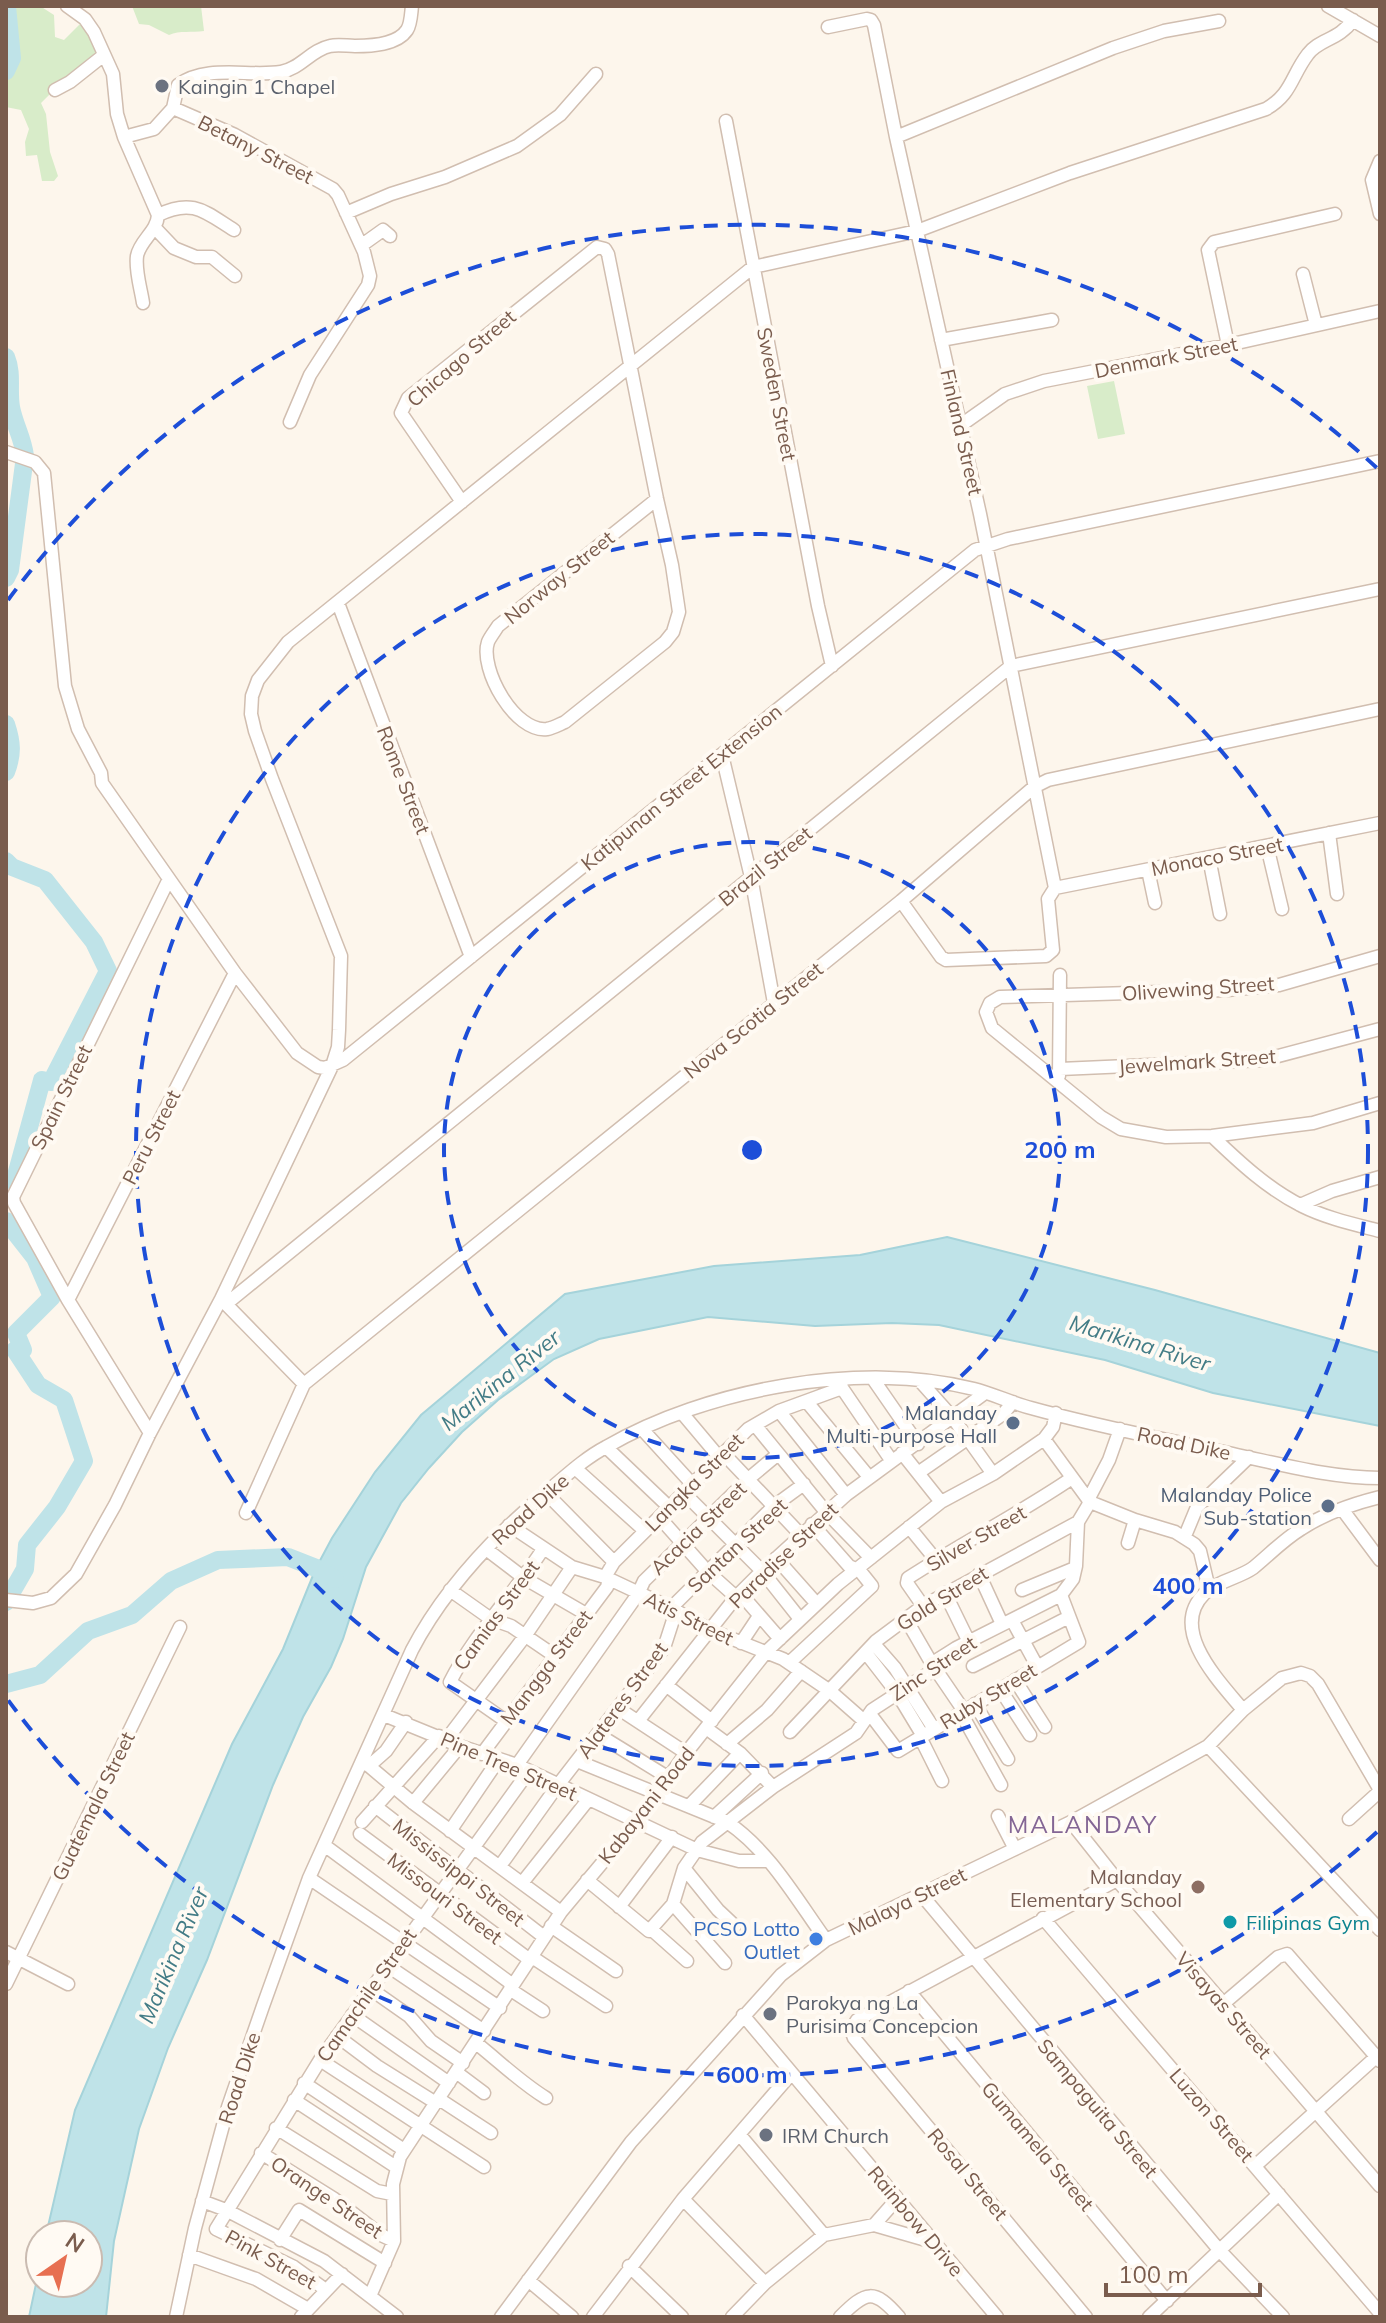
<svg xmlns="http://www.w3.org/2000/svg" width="1386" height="2323" viewBox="0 0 1386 2323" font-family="Mulish,sans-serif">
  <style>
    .green { fill: #d8ecc9 }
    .water { fill: #bfe3e8; stroke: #a5d3da; stroke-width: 2 }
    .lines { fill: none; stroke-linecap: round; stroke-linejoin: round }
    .river { stroke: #bfe3e8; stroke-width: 18 }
    .minor-casing { stroke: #d1beb0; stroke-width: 15 }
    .minor { stroke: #fff; stroke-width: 12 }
    .ring { fill: none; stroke: #1d4ed8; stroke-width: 4; stroke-dasharray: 14 10 }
    .worship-dot { fill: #6b7280; stroke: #fffaf3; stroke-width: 3 }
    .service-dot { fill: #5c6f8a; stroke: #fffaf3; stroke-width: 3 }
    .education-dot { fill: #8d6e63; stroke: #fffaf3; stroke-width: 3 }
    .culture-dot { fill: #0f9aa8; stroke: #fffaf3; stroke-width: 3 }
    .shop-dot { fill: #3f7fe0; stroke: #fffaf3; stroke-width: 3 }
    .labels { text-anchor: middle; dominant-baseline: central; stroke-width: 8; stroke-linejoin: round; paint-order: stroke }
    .worship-label { font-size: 20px; fill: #5b616d; stroke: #fffaf3; text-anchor: start }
    .street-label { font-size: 20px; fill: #7a5c4d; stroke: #fffaf3 }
    .service-label { font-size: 20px; fill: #4e5e75; stroke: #fffaf3; text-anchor: end }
    .education-label { font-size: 20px; fill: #785e54; stroke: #fffaf3; text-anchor: end }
    .culture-label { font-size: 20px; fill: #0d838f; stroke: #fffaf3; text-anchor: start }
    .shop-label { font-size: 20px; fill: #366cbe; stroke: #fffaf3; text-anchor: end }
    .water-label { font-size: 22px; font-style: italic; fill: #437c86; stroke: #fffaf3 }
    .quarter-label { font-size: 24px; letter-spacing: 2px; fill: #846695; stroke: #fffaf3 }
    .centre { fill: #1d4ed8; stroke: #fffaf3; stroke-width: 4 }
    .ring-label { font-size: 24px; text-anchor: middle; font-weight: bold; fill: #1d4ed8; stroke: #fffaf3; stroke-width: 8; stroke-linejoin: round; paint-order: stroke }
  </style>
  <rect width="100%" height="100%" fill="#fdf6ec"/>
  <!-- green -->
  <path class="green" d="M6,6H40L54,15L55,37L64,40L81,23L90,32L98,54L73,86L50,94L41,103L46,114L50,152L58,176L54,181H42L37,155L26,156L25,142L29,129L21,110L6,107Z
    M132,6H201L204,31C192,33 180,30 169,35L149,25L139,24Z
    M1114,381L1125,434L1098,439L1087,386Z"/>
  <!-- water -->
  <path class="water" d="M947,1237L1155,1290L1380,1353V1426L1213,1393L1105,1360L939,1325L892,1323L815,1326L708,1317L599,1339L554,1359L498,1400L462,1432L429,1468L401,1503L366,1567L343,1639L331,1667L303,1717L273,1785L207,1960L168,2048L139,2129L114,2241L106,2317H29L40,2265V2283H88V2235H46L75,2110L232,1744L283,1649L316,1568L332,1538L375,1472L421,1415L565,1294L714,1266L860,1255Z"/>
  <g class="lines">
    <!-- river -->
    <path class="river" d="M6,71L12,58L7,6
      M6,357C13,374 8,389 11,407C14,424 23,438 25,456L10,570L6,578
      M6,724C12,742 13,754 6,772
      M6,861L12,867L45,880L94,942L108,971L51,1082L42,1080L15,1179L6,1180
      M6,1221L35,1258L52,1297L16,1333L23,1350H15L38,1385L64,1400L84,1461L57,1507L27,1545L25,1569L6,1602
      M6,1684L40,1675L88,1631L132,1615L171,1581L218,1560L288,1557L316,1568L335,1579"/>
    <defs>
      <path id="minor" d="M67,6L85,19L94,32L113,74L117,114L124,137L154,129L173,108
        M1328,6L1380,36
        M828,27L867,19L871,20L874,25L896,137L980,514L1055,888
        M55,90L70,82L104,55
        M173,108L235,135L333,189L338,195L364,252L370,276L368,285L310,375L290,422
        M173,108L178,85C207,64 248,77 281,72C300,69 311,50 330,46C338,44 347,46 355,46C371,46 397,45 407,30C411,24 411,14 412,6
        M726,121L818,606L832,666
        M124,137L158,215C157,232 140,240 137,256C135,271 141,289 143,303
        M896,137L1113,48L1164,31L1219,21
        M1380,161L1372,180L1380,214
        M346,213L391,194L445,177L517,146L560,115L596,74
        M158,215C193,198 205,212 234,230
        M155,228L174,248L196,257H212L235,276
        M362,245L383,230L390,236
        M1303,274L1316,325
        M941,340L1052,320
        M1228,345L1208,250L1214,242L1335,214
        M961,425L1005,394L1044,381L1228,345L1380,311
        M6,452L35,462L44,473L65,686L78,729L101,773L102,783L235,973L297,1053L318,1067L325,1068L343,1060L975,550L1008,539L1380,461
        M462,502L401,413L408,398L597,247L605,249L608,254L657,499L672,565L679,612L673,632L665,642L565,722C560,724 553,728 547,729C515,733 479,669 488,642C490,637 495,631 498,626L657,499
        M338,603L471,957
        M722,755L751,877L774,1003
        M1329,833L1337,894
        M1267,846L1282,909
        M1209,858L1220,914
        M1148,870L1155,903
        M1055,888L1380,823
        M901,901L941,957L946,960L1046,956L1053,950L1048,899L1055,888
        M1380,956L1279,985L1227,990L1000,997L990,1003L986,1012L992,1028L1101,1117L1121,1129L1166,1137L1212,1136L1313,1123L1380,1103
        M1060,1069L1263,1060L1380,1029
        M1059,1076L1060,975
        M1212,1136C1239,1162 1268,1189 1302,1206C1326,1218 1353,1224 1380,1231
        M1300,1205L1332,1191L1380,1177
        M221,1299L304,1384
        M68,1300L235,973
        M226,1304L1011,666L1380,589
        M873,1379L918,1444
        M920,1381L953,1418L993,1474
        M841,1383L842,1388L891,1460
        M807,1402L869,1477
        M779,1411L846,1495
        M682,1413L719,1457
        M755,1425L826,1512L871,1558
        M642,1429L693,1485
        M150,1433L68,1300L14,1203L13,1197L168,881
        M1044,1439L1090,1502L1135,1520L1175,1532L1194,1544L1200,1551L1209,1589
        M606,1447L670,1508
        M723,1453L801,1535
        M902,1453L941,1502
        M575,1468L645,1531
        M918,1473L1003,1414L1013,1402
        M546,1493L614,1562
        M685,1494L762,1571L800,1619
        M1088,1500L1109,1460L1120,1429
        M1342,1509L1380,1560
        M246,1513L304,1384L901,901L1034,787L1048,780L1380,709
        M660,1518L707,1571L736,1597
        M509,1525L572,1567L605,1577L673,1609L710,1630L783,1659L830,1691L863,1720
        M909,1527L936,1560
        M1185,1536L1197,1507L1249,1457
        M1128,1543L1135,1520
        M486,1549L524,1578L586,1614
        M776,1558L816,1603
        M979,1574L1002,1624
        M605,1577L614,1562L748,1429L779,1411L842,1388
        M450,1590L491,1619L511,1626L555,1656
        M1022,1590L1075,1568
        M740,1593L780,1639
        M945,1593L969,1642
        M6,1600L33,1603L51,1598L76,1574L115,1505L150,1433L221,1299L332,1066L338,1047L339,1030L341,956L272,779L255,731L251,714L252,696L258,680L288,642L753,267L917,231L1070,173L1266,109C1292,94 1291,76 1308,54C1319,39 1339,40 1353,20
        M923,1606L907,1583L908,1578C962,1543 1019,1514 1072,1478
        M906,1619L932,1664L964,1711
        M1012,1620L1037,1666
        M741,1643L759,1616
        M874,1644L895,1668L934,1729
        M866,1653L897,1693L923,1736
        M789,1663L872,1586L860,1571L849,1566L812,1524
        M973,1666L1069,1617
        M1015,1680L1045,1727
        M666,1685L712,1721
        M1000,1689L1030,1735
        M975,1704L1008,1759
        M619,1709L686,1753
        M1243,1710C1220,1682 1168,1630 1204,1594C1217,1581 1239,1578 1253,1568C1269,1555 1283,1540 1301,1529C1325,1513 1352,1504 1380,1497
        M961,1713L1001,1785
        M870,1714L898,1751L1079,1642L1061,1595
        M384,1715L460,1746L517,1765L697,1850L739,1861H768
        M506,1721L450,1682C474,1634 514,1594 543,1549
        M638,1721L736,1597L762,1571L846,1495L985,1393
        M706,1728L740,1753L773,1787
        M790,1732L876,1641L923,1606L1078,1522
        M599,1735L669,1778
        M920,1737L942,1781
        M446,1740L525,1636L572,1567
        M727,1744L767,1710L801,1671
        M1208,1746L1380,1930
        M482,1754L607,1587L609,1579
        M577,1761L727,1822C769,1850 797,1900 826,1940
        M364,1762L369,1766L386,1751L406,1722
        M517,1765L638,1594L644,1581L747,1480L777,1455
        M369,1766L413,1803L561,1912
        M413,1803L460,1746
        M375,1806L544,1937
        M689,1806L740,1753
        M998,1816L1015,1849
        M714,1817L762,1773
        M1349,1819L1380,1791
        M362,1822L439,1736
        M1071,1822L1117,1880L1380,2186
        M450,1831L499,1759
        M360,1834L530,1960
        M324,1845L509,1982L514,1992L543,2011
        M500,1866L558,1785L664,1648L674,1617L673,1609L676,1603L774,1506L804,1484
        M684,1868L718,1910L735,1926
        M309,1878L500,2008
        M587,1880L649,1931L673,1904L684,1868L702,1842L773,1787L856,1733L872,1710L929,1673L937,1660L956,1648L1061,1595L1073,1579L1076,1566L1078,1522L1090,1502
        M522,1883L588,1800
        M920,1893L1220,2251L1283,2317
        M673,1904L725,1963
        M619,1907L672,1837
        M1043,1918L1380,2313
        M551,1926L616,1971
        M652,1930L687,1961
        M6,1952L68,1984
        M532,1957L606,2006
        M388,1966L484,2031
        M6,1984L180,1627
        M372,1990L409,2016L431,2041L463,2063
        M909,1991L1167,2301
        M1223,2004L1278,1957L1287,1954L1380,2061
        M352,2015L449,2083
        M743,2015L997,2317
        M337,2036L377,2066L436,2103
        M476,2043C500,2062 520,2082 546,2098
        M320,2060L484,2167
        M456,2072L484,2093
        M304,2083L404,2150
        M439,2099L491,2133
        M294,2100L396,2167
        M276,2128L377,2191L392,2194
        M739,2134L824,2235
        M261,2153L333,2198L381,2235L394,2241
        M1255,2166L1376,2057
        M683,2199L765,2283
        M202,2201L226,2210L324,2261L397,2317
        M874,2225L897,2199
        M280,2240L299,2210L385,2263
        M189,2255L256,2279L308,2309
        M629,2266L682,2317
        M528,2280L572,2317
        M326,2290L294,2267L216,2229L320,2060L529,1771
        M370,2296L394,2241L393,2184L400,2157L561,1912L638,1820L686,1753L767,1651L838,1584L941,1502L993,1474L1044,1439L1053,1427L1056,1413
        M176,2317L195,2228L228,2107L263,2006L309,1878L412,1650C445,1587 494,1536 548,1491C567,1475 585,1458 606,1447C706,1389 861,1360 974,1389C993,1394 1012,1403 1031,1408C1099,1427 1169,1440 1237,1455C1284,1465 1332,1478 1380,1478
        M301,2317L342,2274
        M501,2317L631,2142L781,1975L826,1940L1071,1822L1208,1746L1243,1710L1282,1678L1301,1673L1310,1676L1318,1684L1380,1790
        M593,2317L683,2199L791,2074
        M732,2317L765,2283L824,2235L874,2225L933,2242
        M840,2317C866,2291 874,2288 899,2317
        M1086,2317L854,2038L851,2030L857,2020L1117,1880
        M1149,2317L1279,2194"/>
    </defs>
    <!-- minor casing -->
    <use href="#minor" class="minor-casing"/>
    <!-- minor -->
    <use href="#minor" class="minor"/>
  </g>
  <!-- distance rings -->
  <g class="ring">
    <circle cx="752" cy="1150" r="308"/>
    <circle cx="752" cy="1150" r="616"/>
    <path d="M1377 1832A925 925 0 0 1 8 1700M8 600A925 925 0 0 1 1377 468"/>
  </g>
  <!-- markers -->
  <g class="worship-dot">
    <circle cx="162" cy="86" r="8"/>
    <circle cx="770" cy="2014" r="8"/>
    <circle cx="766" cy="2135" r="8"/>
  </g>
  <g class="service-dot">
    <circle cx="1013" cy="1423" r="8"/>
    <circle cx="1328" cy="1506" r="8"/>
  </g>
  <circle class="education-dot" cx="1198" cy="1887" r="8"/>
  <circle class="culture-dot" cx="1230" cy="1922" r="8"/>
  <circle class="shop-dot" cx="816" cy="1939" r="8"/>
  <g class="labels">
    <!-- worship labels -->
    <g class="worship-label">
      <text x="178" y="86">Kaingin 1 Chapel</text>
      <text x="786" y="2002">Parokya ng La<tspan x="786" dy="23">Purisima Concepcion</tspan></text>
      <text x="782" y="2135">IRM Church</text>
    </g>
    <!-- street labels -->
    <g class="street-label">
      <text transform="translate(256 149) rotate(27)">Betany Street</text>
      <text transform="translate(1166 357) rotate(-11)">Denmark Street</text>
      <text transform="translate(461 358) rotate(-41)">Chicago Street</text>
      <text transform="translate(777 394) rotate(79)">Sweden Street</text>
      <text transform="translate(962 432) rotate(77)">Finland Street</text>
      <text transform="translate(559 577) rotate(-39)">Norway Street</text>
      <text transform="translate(404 780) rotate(69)">Rome Street</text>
      <text transform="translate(681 787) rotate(-39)">Katipunan Street Extension</text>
      <text transform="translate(1217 856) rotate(-11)">Monaco Street</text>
      <text transform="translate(765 866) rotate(-39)">Brazil Street</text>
      <text transform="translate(1198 988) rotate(-4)">Olivewing Street</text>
      <text transform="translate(753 1020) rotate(-39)">Nova Scotia Street</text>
      <text transform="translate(1197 1061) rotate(-4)">Jewelmark Street</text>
      <text transform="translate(61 1097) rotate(-64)">Spain Street</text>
      <text transform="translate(151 1137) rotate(-63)">Peru Street</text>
      <text transform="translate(1184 1443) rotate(12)">Road Dike</text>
      <text transform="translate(694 1482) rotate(-45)">Langka Street</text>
      <text transform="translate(530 1509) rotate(-42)">Road Dike</text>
      <text transform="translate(698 1528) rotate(-44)">Acacia Street</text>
      <text transform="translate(976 1538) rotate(-30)">Silver Street</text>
      <text transform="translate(737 1545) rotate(-43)">Santan Street</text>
      <text transform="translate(783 1555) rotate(-44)">Paradise Street</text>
      <text transform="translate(942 1598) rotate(-32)">Gold Street</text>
      <text transform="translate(496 1615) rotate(-54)">Camias Street</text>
      <text transform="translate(689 1618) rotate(26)">Atis Street</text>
      <text transform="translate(546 1667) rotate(-53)">Mangga Street</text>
      <text transform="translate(933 1668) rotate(-34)">Zinc Street</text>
      <text transform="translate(988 1696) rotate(-31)">Ruby Street</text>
      <text transform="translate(622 1700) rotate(-54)">Alateres Street</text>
      <text transform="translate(509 1766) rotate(23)">Pine Tree Street</text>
      <text transform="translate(646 1805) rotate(-52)">Kabayani Road</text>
      <text transform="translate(93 1806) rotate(-64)">Guatemala Street</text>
      <text transform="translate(459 1872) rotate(38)">Mississippi Street</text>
      <text transform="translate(445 1898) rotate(37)">Missouri Street</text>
      <text transform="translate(907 1901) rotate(-26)">Malaya Street</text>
      <text transform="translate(366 1995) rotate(-55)">Camachile Street</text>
      <text transform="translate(1224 2005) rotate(49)">Visayas Street</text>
      <text transform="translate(239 2078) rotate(-72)">Road Dike</text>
      <text transform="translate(1098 2108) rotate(50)">Sampaguita Street</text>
      <text transform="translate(1212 2115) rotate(49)">Luzon Street</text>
      <text transform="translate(1038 2146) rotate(50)">Gumamela Street</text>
      <text transform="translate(968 2174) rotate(50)">Rosal Street</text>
      <text transform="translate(327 2197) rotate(34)">Orange Street</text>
      <text transform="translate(916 2221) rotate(50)">Rainbow Drive</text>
      <text transform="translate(271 2259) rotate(29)">Pink Street</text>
    </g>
    <!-- service labels -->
    <g class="service-label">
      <text x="997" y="1412">Malanday<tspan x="997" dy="23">Multi-purpose Hall</tspan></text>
      <text x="1312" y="1494">Malanday Police<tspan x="1312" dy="23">Sub-station</tspan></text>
    </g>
    <!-- education labels -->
    <g class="education-label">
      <text x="1182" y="1876">Malanday<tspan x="1182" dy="23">Elementary School</tspan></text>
    </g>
    <!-- culture labels -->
    <g class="culture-label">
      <text x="1246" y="1922">Filipinas Gym</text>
    </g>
    <!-- shop labels -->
    <g class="shop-label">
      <text x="800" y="1928">PCSO Lotto<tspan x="800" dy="23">Outlet</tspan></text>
    </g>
    <!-- water labels -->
    <g class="water-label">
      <text transform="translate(1140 1343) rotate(17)">Marikina River</text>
      <text transform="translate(500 1380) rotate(-39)">Marikina River</text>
      <text transform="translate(173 1955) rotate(-67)">Marikina River</text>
    </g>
    <!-- quarter labels -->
    <g class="quarter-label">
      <text x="1083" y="1824">MALANDAY</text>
    </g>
  </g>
  <circle cx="752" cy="1150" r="12" class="centre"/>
  <g class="ring-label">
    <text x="1060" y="1158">200 m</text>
    <text x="1188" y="1594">400 m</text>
    <text x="752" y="2083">600 m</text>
  </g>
  <!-- border -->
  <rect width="1386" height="2323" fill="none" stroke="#7a5c4d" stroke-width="16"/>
  <!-- north arrow -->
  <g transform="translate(64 2259) rotate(34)"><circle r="38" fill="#fffaf3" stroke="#cabbb1" stroke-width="2"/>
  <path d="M0-6L14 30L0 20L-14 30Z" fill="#e76f51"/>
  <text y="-12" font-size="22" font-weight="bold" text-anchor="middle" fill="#7a5c4d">N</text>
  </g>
  <!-- scale -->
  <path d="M1106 2283v12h154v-12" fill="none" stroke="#7a5c4d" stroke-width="4"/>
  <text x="1118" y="2283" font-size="24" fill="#7a5c4d" stroke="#fffaf3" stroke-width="6" paint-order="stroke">100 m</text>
</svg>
